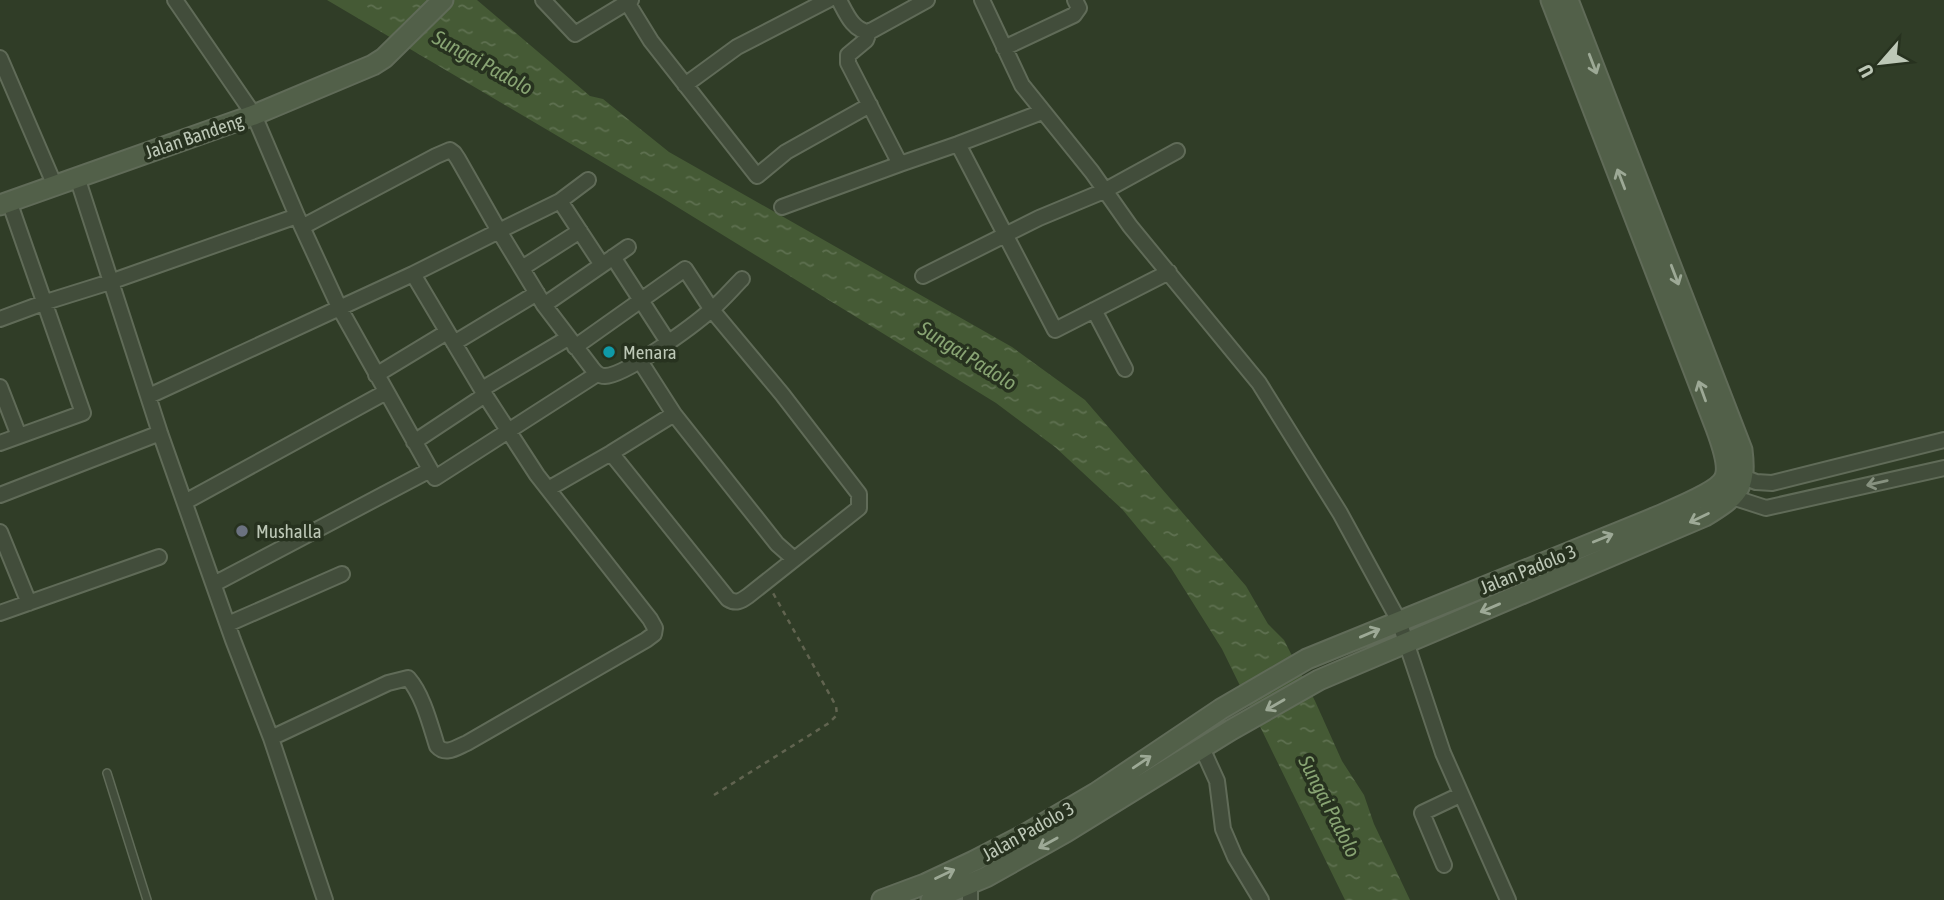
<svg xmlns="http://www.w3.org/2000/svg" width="1944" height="900" viewBox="0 0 1944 900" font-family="'Asap Condensed',sans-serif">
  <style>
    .water { fill: url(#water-ripples) }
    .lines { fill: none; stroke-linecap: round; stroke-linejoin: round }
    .lane-casing { stroke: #606b58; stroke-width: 10 }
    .street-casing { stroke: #606b58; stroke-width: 18 }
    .secondary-casing { stroke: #606b58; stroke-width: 23 }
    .path { stroke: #616450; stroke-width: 2.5; stroke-dasharray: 5 5; stroke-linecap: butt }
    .lane { stroke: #424d3b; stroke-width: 7 }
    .street { stroke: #424d3b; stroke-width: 14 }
    .secondary { stroke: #526049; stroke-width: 19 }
    .oneway { stroke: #9da996 }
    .oneway2 { stroke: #86917f }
    .culture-dot { fill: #0f9aa8; stroke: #27321f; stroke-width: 2.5 }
    .worship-dot { fill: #6b7280; stroke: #27321f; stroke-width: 2.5 }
    .labels { text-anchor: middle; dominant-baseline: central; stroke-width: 7; stroke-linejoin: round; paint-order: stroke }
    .street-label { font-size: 19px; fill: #bdc8b7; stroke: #27321f }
    .poi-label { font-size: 19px; fill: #bdc8b7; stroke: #27321f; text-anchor: start }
    .water-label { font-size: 21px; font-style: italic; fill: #88a473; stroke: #27321f }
  </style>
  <defs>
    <pattern id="water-ripples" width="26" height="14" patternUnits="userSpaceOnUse" patternTransform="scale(1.75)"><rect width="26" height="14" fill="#455a35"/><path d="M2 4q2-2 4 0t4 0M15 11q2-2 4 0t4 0" fill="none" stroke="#5e7050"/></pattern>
  </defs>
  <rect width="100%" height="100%" fill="#303d27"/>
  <!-- water -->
  <path class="water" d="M327,0H477L590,96L603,99L669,152L1012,347L1085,400L1246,586L1268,624L1284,640L1315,701L1342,761L1364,795L1374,824L1410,900H1345L1222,649L1171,568L1122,509L1055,447L996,403L661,197Z"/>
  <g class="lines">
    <defs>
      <path id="lane" d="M107,773L147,900"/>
      <path id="street" d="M175,0L254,115L297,216L339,307L435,478L597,374
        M543,0L575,34L631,0
        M839,0C846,13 853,31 869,32L927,0
        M982,0L1022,85L1092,172L1130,226L1259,383L1340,513L1399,621L1443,753L1508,900
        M627,2L651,41L757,176L786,152L870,105
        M869,32L866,40L848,55V63L900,164L958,144L1042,112
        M1004,48L1074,15L1079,8L1075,0
        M0,58L55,186
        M685,85L737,47L828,0
        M958,144L1055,330L1169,272
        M77,177L160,433L233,640L271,738L325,900
        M560,201L602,265
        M782,207L900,164
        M302,227L436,156L450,150L454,153L458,159L499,231L560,201L588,180
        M613,257L668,342
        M522,268L580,231
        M923,276L1039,218L1104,191L1177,151
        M544,305L628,247
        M1094,310L1125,369
        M0,319L46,302L110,282L297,216
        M454,343L537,293
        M575,347L685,269L712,310L782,394L859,494V508L748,596C741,601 736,604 728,599L611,453
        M640,361L674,414L777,544L794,559
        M376,375L447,332
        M0,387L19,436
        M482,389L568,338
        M149,396L413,274L499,231L544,305L592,368C596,373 599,376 605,376C625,376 694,325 711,310C722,301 732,289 742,279
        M414,442L485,395
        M0,443L83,413L9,201
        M1743,477L1756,482L1772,483L1944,440
        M548,489L611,453L674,414
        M0,495L160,433
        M1732,497L1766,508L1944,468
        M185,502L386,392
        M0,532L29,603
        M214,584L430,470
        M0,613L159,557
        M228,624L342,574
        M271,738L388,683L408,678C423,695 430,724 437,746C446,756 457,747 467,743L646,640L654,634L655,628L650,619L537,475L485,395L413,274
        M1202,748L1217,781L1223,829L1235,857L1261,900
        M1444,865L1422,813L1460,795
        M970,900V884"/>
      <path id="secondary" d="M0,205L254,115L373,65L384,58L443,0
        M882,900L925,884L974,861L1026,834L1096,793L1221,709L1307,659L1654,518C1669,511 1720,492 1725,477C1730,464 1720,440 1716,428L1551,0
        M931,900L986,877L1066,832L1231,730L1319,680L1705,516C1737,496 1747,489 1742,450L1568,0"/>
    </defs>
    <!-- lane casing -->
    <use href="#lane" class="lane-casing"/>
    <!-- street casing -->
    <use href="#street" class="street-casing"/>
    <!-- secondary casing -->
    <use href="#secondary" class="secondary-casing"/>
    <!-- path -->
    <path class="path" d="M714,795L829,723L837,715L836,706L773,593"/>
    <!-- lane -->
    <use href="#lane" class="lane"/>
    <!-- street -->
    <use href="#street" class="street"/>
    <!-- secondary -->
    <use href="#secondary" class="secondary"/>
  </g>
  <!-- one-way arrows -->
  <defs><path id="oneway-shaft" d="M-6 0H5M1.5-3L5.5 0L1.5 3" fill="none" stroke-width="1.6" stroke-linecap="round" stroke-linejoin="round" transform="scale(1.75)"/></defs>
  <g class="oneway">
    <use href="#oneway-shaft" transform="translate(1593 64) rotate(69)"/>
    <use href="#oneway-shaft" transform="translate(1621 179) rotate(-111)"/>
    <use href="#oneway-shaft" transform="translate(1675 275) rotate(69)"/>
    <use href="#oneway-shaft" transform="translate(1702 391) rotate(-110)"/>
    <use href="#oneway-shaft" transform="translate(1699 518) rotate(154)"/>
    <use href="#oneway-shaft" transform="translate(1603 538) rotate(-22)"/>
    <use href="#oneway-shaft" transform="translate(1490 608) rotate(157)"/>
    <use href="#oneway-shaft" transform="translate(1370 633) rotate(-23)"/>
    <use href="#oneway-shaft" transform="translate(1275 705) rotate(150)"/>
    <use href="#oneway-shaft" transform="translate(1142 762) rotate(-34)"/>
    <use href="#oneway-shaft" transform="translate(1048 843) rotate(151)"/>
    <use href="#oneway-shaft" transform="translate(945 874) rotate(-25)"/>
  </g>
  <use class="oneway2" href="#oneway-shaft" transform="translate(1877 483) rotate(167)"/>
  <!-- markers -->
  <circle class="culture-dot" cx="609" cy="352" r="7"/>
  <circle class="worship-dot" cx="242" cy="531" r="7"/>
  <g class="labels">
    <!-- street labels -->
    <g class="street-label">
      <text transform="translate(194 136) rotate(-19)">Jalan Bandeng</text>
      <text transform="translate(1528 569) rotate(-22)">Jalan Padolo 3</text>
      <text transform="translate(1028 831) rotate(-29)">Jalan Padolo 3</text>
    </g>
    <!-- poi labels -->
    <g class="poi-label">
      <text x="623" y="352">Menara</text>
      <text x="256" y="531">Mushalla</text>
    </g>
    <!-- water labels -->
    <g class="water-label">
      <text transform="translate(483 62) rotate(29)">Sungai Padolo</text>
      <text transform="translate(968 355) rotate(32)">Sungai Padolo</text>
      <text transform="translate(1330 806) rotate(63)">Sungai Padolo</text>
    </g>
  </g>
  <!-- north arrow -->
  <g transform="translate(1881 63) rotate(242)" stroke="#27321f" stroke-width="5" paint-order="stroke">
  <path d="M0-5L12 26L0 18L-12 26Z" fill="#bdc8b7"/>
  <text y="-10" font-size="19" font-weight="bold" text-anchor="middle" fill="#bdc8b7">U</text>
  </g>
</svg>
